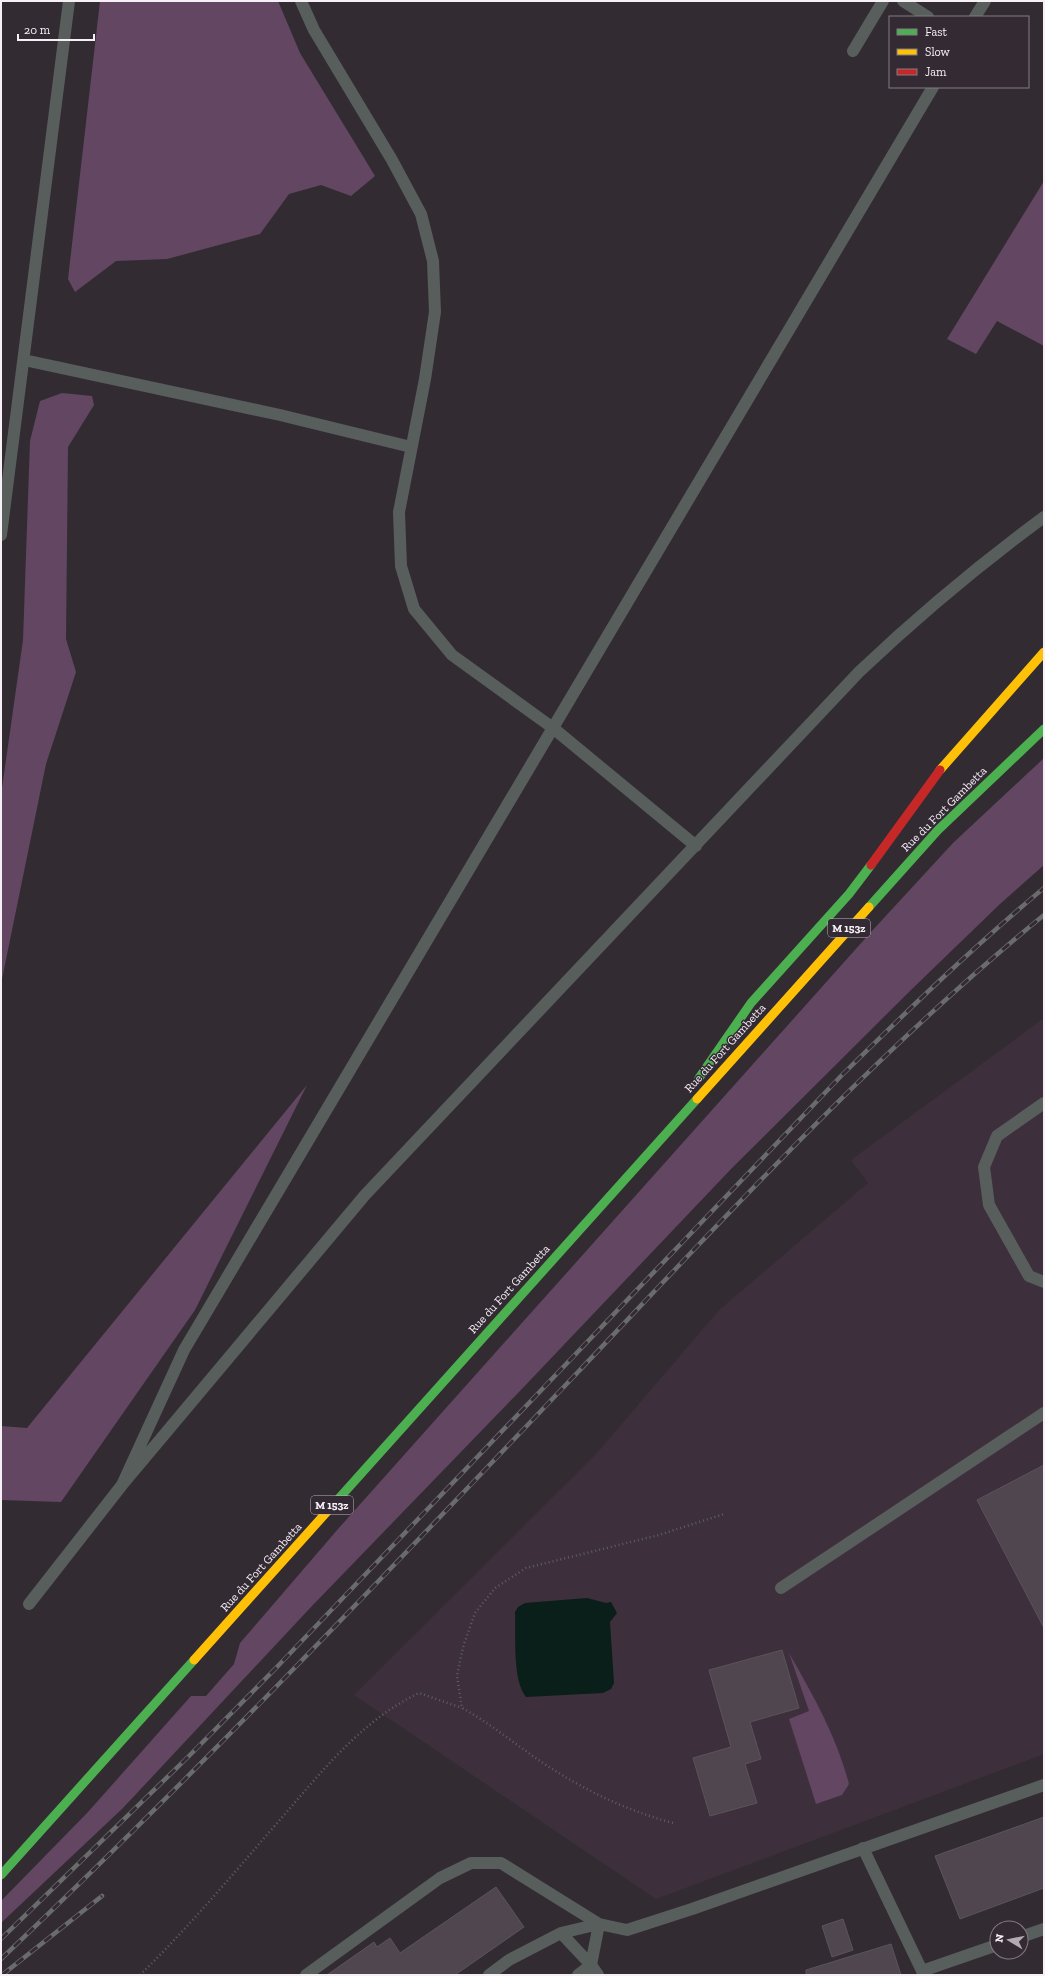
<svg xmlns="http://www.w3.org/2000/svg" width="1045" height="1976" viewBox="0 0 1045 1976" font-family="'Zilla Slab',serif">
  <style>
    .built { fill: #3d2f3c }
    .green { fill: #624662 }
    .water { fill: #0a1f19 }
    .building { fill: #504650; stroke: #5a555a }
    .lines { fill: none; stroke-linecap: round; stroke-linejoin: round }
    .path { stroke: #5d6060; stroke-width: 2.5; stroke-dasharray: 1 3; stroke-linecap: butt }
    .lane { stroke: #575e5c; stroke-width: 12 }
    .fast { stroke: #4caf50; stroke-width: 9 }
    .slow { stroke: #ffc107; stroke-width: 9 }
    .jam { stroke: #c62828; stroke-width: 9 }
    .rail-casing { stroke: #696b6c; stroke-width: 4.5 }
    .rail { stroke: #342a34; stroke-width: 3; stroke-dasharray: 9; stroke-linecap: butt }
    .labels { text-anchor: middle; dominant-baseline: central; stroke-width: 3; stroke-linejoin: round; paint-order: stroke }
    .shield { fill: #342a34; stroke: #bcb5bc; stroke-width: 1 }
    .shield-label { font-size: 11px; font-weight: bold; fill: #f7f1f7 }
    .street-label { font-size: 12px; fill: #f7f1f7; stroke: #342a34 }
  </style>
  <rect width="100%" height="100%" fill="#322c32"/>
  <!-- built -->
  <path class="built" d="M1044,1018V1754L656,1899L354,1695L597,1453L719,1310L868,1183L851,1160Z"/>
  <!-- green -->
  <path class="green" d="M100,1H278L300,53L375,176L351,196L321,185L289,194L260,234L167,259L116,261L75,292L68,279Z
    M1044,181V346L997,321L976,354L947,339Z
    M62,393L92,396L94,405L68,447L66,639L76,672L46,764L1,984V795L23,640L30,441L40,401Z
    M1044,758V865L1000,904L912,989L732,1168L519,1392L311,1607L123,1808L1,1923V1901L88,1812L191,1696H206L234,1664L240,1643L338,1529L871,932L953,843Z
    M307,1085L195,1310L61,1502L1,1500V1426L27,1428Z
    M789,1653C813,1695 837,1737 849,1784L842,1795L816,1804L789,1719L809,1711Z"/>
  <!-- water -->
  <path class="water" d="M587,1598L606,1603L611,1602L617,1613L610,1622L614,1683L611,1689L603,1693L526,1697C512,1680 516,1634 515,1612L518,1607L525,1603Z"/>
  <!-- building -->
  <path class="building" d="M1044,1465V1628L977,1500Z
    M782,1650L799,1708L750,1722L761,1759L745,1764L757,1803L710,1816L693,1758L731,1747L709,1670Z
    M1044,1817V1888L960,1919L935,1856Z
    M496,1887L524,1927L455,1975H327L374,1942L377,1947L390,1938L400,1953Z
    M843,1919L853,1950L832,1957L822,1926Z
    M891,1944L901,1975H806V1970Z"/>
  <g class="lines">
    <!-- path -->
    <path class="path" d="M673,1823C625,1810 584,1790 543,1763C516,1745 490,1723 462,1708L457,1676L463,1647L475,1613L495,1588L526,1568L659,1535L724,1514
      M140,1975C189,1927 233,1874 278,1822C320,1774 360,1721 419,1693L462,1708"/>
    <!-- lane -->
    <path class="lane" d="M301,1L314,30L392,160L421,214L433,261L435,312L425,379L399,512L401,566L414,609L452,655L553,728L696,846
      M903,1L928,17
      M975,17L985,1
      M853,51L883,1
      M24,360L280,415L411,447
      M1,535L69,1
      M1044,1103L997,1136L984,1167L989,1205L1029,1276L1044,1282
      M122,1485L184,1350L933,87
      M781,1588L1044,1413
      M29,1604L122,1485L365,1195L859,672C918,616 979,565 1044,517
      M863,1848L924,1975
      M561,1933L591,1965L598,1975
      M1021,1937L1044,1929
      M922,1971L997,1945
      M306,1975L440,1878L471,1863H501L599,1924L627,1930L692,1909L1044,1785
      M489,1975L509,1960L561,1933L599,1924
      M578,1975L591,1965L599,1924"/>
    <!-- fast -->
    <path class="fast" d="M869,907L938,830L1044,729
      M699,1078L751,1003L849,894L871,865
      M333,1505L697,1099
      M1,1875L194,1660"/>
    <!-- slow -->
    <path class="slow" d="M940,770L1044,652
      M697,1099L869,907
      M194,1660L333,1505"/>
    <!-- jam -->
    <path class="jam" d="M871,865L940,770"/>
    <defs>
      <path id="rail" d="M1,1939L190,1755L276,1668L841,1076C907,1011 973,947 1044,888
        M1,1959C200,1770 389,1571 578,1372C728,1214 875,1053 1044,915
        M2,1975L102,1896"/>
    </defs>
    <!-- rail casing -->
    <use href="#rail" class="rail-casing"/>
    <!-- rail -->
    <use href="#rail" class="rail"/>
  </g>
  <g class="labels">
    <!-- shield labels -->
    <g class="shield">
      <rect x="828" y="919" width="42" height="18" rx="3"/>
      <rect x="311" y="1496" width="42" height="18" rx="3"/>
    </g>
    <g class="shield-label">
      <text x="849" y="928">M 153z</text>
      <text x="332" y="1505">M 153z</text>
    </g>
    <!-- street labels -->
    <g class="street-label">
      <text transform="translate(944 809) rotate(-45)">Rue du Fort Gambetta</text>
      <text transform="translate(725 1048) rotate(-48)">Rue du Fort Gambetta</text>
      <text transform="translate(509 1289) rotate(-48)">Rue du Fort Gambetta</text>
      <text transform="translate(261 1567) rotate(-48)">Rue du Fort Gambetta</text>
    </g>
  </g>
  <!-- border -->
  <rect width="1045" height="1976" fill="none" stroke="#f7f1f7" stroke-width="4"/>
  <!-- legend -->
  <rect x="889" y="16" width="140" height="72" fill="#342a34" stroke="#827a82"/>
  <rect x="897" y="29" width="20" height="6" fill="#4caf50" stroke="#827a82"/>
  <text x="925" y="36" font-size="12" fill="#f7f1f7">Fast</text>
  <rect x="897" y="49" width="20" height="6" fill="#ffc107" stroke="#827a82"/>
  <text x="925" y="56" font-size="12" fill="#f7f1f7">Slow</text>
  <rect x="897" y="69" width="20" height="6" fill="#c62828" stroke="#827a82"/>
  <text x="925" y="76" font-size="12" fill="#f7f1f7">Jam</text>
  <!-- north arrow -->
  <g transform="translate(1009 1940) rotate(280)"><circle r="19" fill="#342a34" stroke="#827a82"/>
  <path d="M0-3L7 15L0 10L-7 15Z" fill="#b2acb2"/>
  <text y="-6" font-size="11" font-weight="bold" text-anchor="middle" fill="#f7f1f7">N</text>
  </g>
  <!-- scale -->
  <path d="M18 34v6h76v-6" fill="none" stroke="#f7f1f7" stroke-width="2"/>
  <text x="24" y="34" font-size="12" fill="#f7f1f7" stroke="#342a34" stroke-width="3" paint-order="stroke">20 m</text>
</svg>
